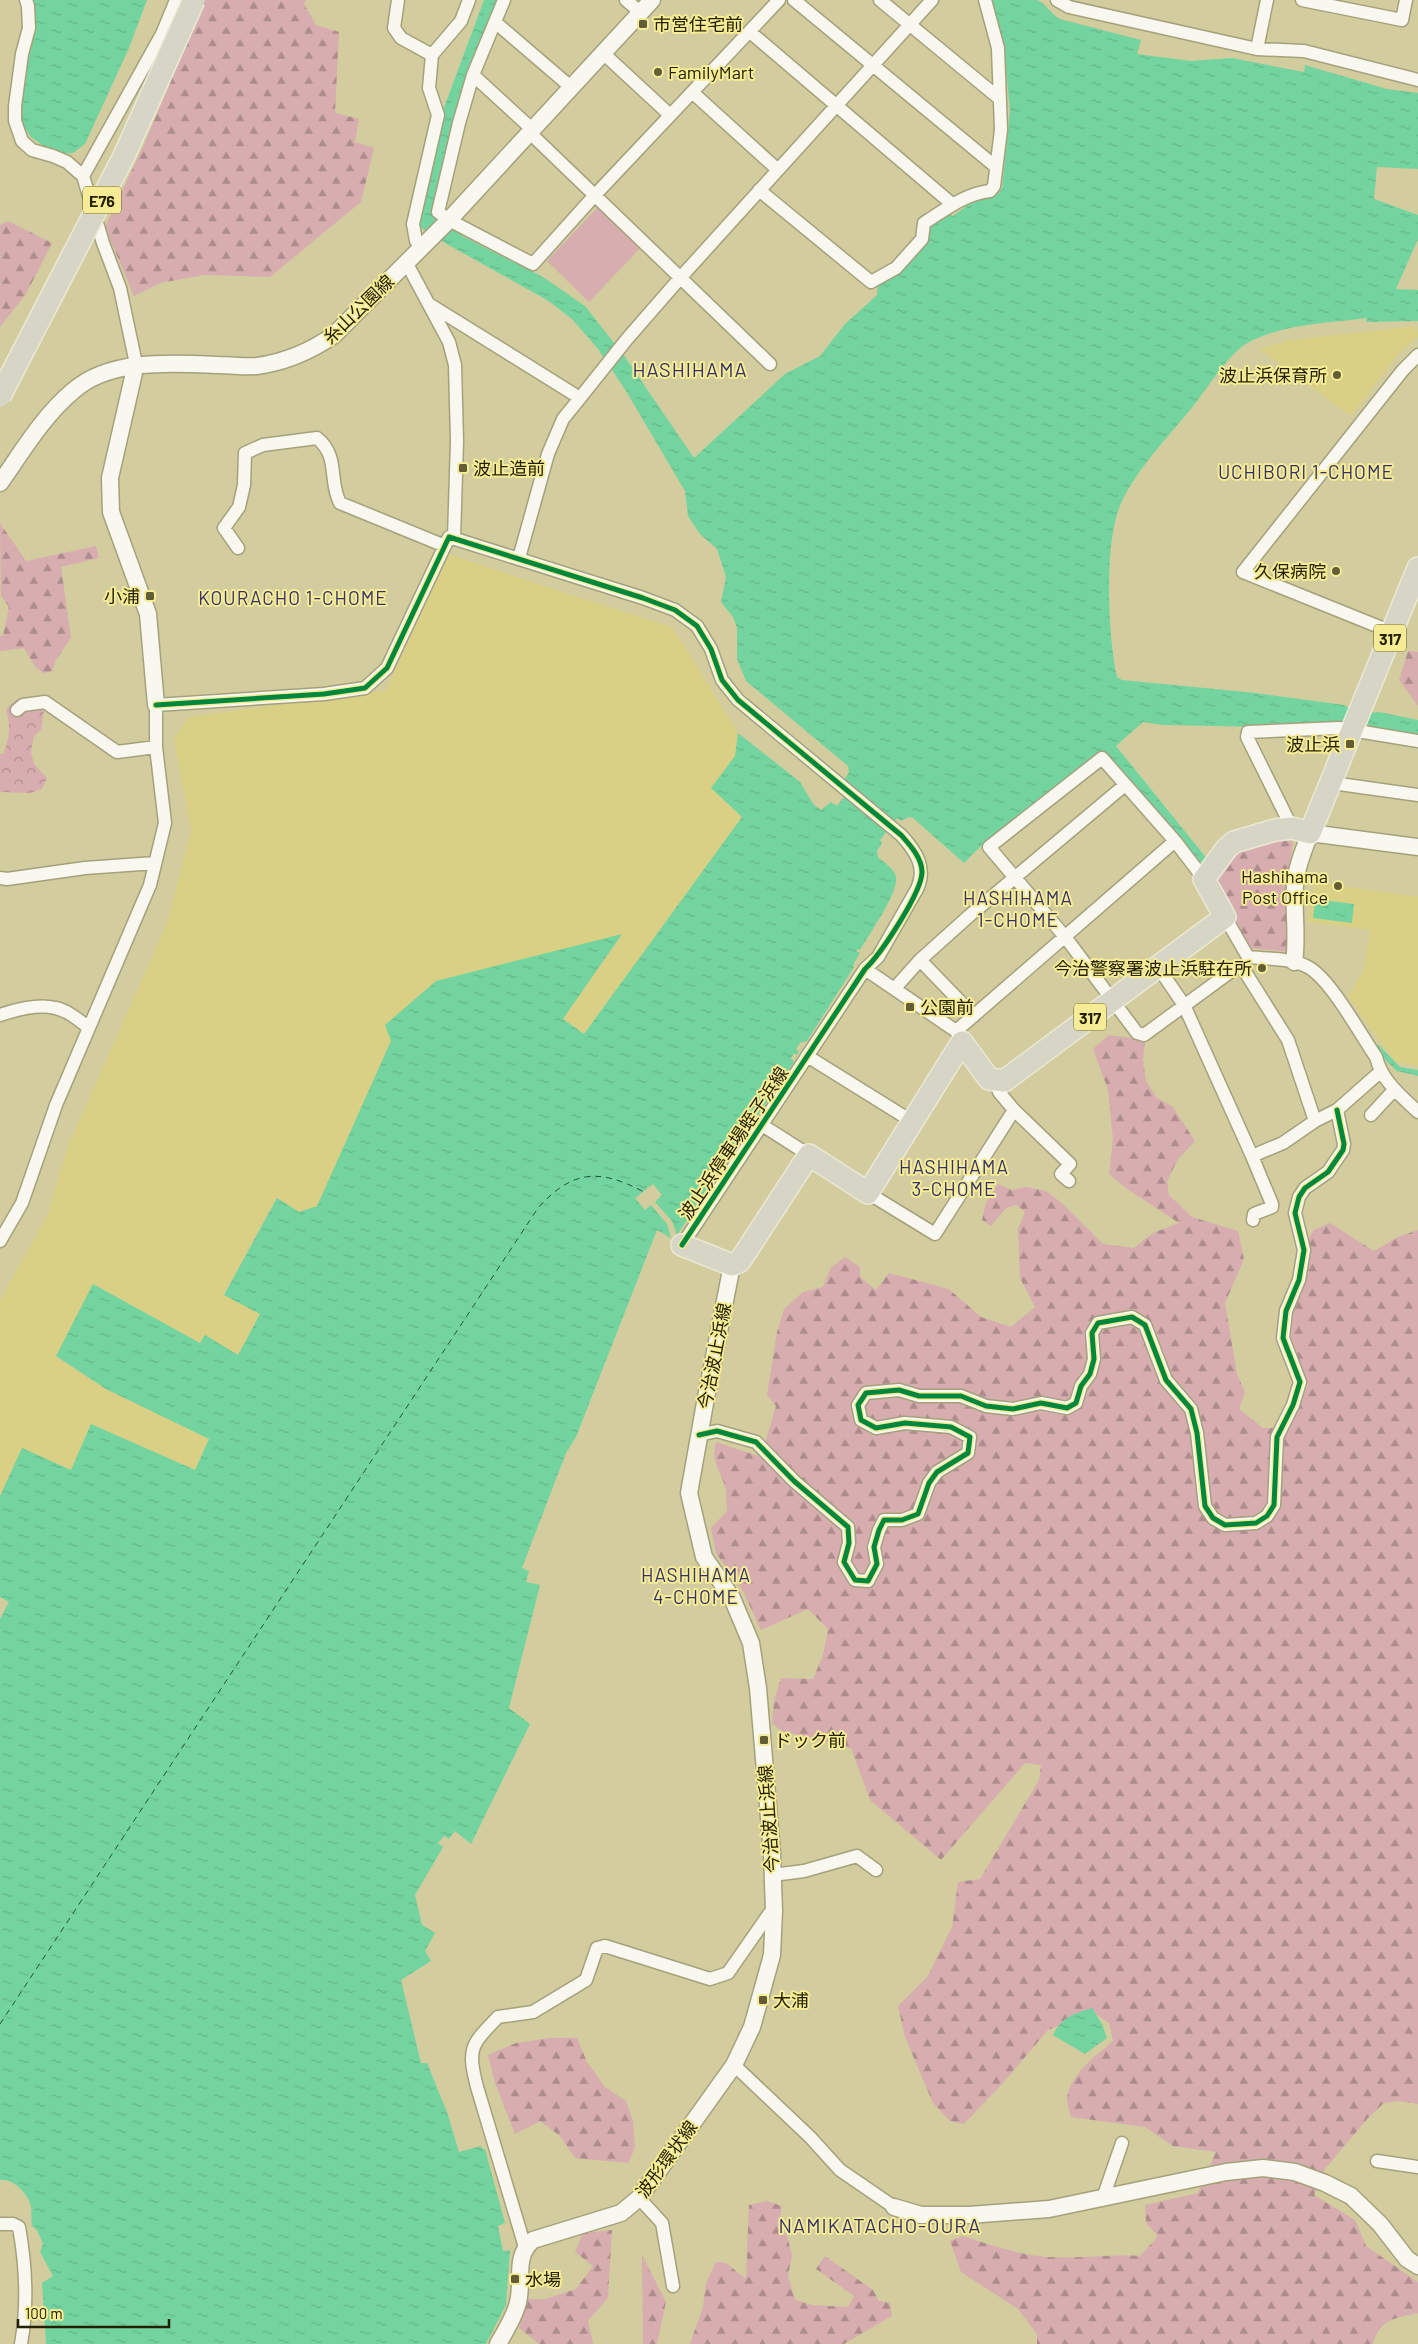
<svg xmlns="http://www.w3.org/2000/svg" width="1418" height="2344" viewBox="0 0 1418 2344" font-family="Barlow,'Noto Sans JP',sans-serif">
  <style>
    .built { fill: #d9d086 }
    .grass { fill: #d7adb0 }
    .forest { fill: url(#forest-firs) }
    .park { fill: url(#park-crowns) }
    .water { fill: url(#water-ripples) }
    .pier { fill: #d2cc9e }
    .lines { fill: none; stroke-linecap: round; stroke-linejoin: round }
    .ferry { stroke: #1f553e; stroke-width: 1; stroke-dasharray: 6 5; stroke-linecap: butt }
    .street-casing { stroke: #a5a17b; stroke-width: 15 }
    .secondary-casing { stroke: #a5a17b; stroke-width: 19 }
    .highway-casing { stroke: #ebe8d3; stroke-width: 24 }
    .street { stroke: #f8f7f0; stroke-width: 12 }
    .secondary { stroke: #f8f7f0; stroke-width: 16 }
    .highway { stroke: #d7d5c5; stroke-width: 21 }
    .highway-bridge-casing { stroke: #ebe8d3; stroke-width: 24; stroke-linecap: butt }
    .highway-bridge { stroke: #d7d5c5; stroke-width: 21 }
    .cycleway-casing { stroke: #f5ec95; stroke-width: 8 }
    .cycleway { stroke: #00873e; stroke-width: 5 }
    .poi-dot { fill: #625d37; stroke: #f5ec95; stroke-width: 2 }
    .labels { text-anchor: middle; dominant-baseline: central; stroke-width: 4; stroke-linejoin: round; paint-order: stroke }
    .shield { fill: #f5ec95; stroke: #635e2d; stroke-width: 1 }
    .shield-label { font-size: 16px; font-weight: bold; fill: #252100 }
    .poi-label { font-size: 18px; fill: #252100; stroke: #f5ec95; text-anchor: start }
    .street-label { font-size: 18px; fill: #252100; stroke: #f5ec95 }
    .neighbourhood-label { font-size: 19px; letter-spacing: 1px; fill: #34316c; stroke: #f5ec95 }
    .quarter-label { font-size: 20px; letter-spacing: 1px; fill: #34316c; stroke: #f5ec95 }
  </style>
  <defs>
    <pattern id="forest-firs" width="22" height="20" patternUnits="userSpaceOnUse" patternTransform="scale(1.25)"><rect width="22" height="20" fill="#d7adb0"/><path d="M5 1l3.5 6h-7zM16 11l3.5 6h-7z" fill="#ae8c8d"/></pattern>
    <pattern id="park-crowns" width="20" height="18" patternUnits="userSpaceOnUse" patternTransform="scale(1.25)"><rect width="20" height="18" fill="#d7adb0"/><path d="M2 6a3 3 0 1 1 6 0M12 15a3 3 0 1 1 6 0" fill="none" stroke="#ae8c8d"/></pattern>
    <pattern id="water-ripples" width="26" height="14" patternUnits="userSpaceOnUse" patternTransform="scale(1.25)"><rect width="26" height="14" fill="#74d49f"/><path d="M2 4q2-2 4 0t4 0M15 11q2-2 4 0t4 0" fill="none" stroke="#64b687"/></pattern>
  </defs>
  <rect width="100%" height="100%" fill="#d2cc9e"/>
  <!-- built -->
  <path class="built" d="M1416,326L1418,336L1398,354L1351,416L1259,349L1291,340Z
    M448,554L673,628L738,733L735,756L711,788L742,817L584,1034L562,1019L622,935L391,1041L317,1206L300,1212L276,1198L224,1294L260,1314L238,1355L205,1335L200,1343L93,1284L56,1357L106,1389L209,1439L195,1470L91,1424L71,1470L22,1448L0,1496V1300L47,1216L68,1146L167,923L191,831L174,739L189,717L386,690Z
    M1314,882L1418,897V1066L1395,1062L1348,997L1364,969L1370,930L1308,922Z"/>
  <!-- grass -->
  <path class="grass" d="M599,206L642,246L589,302L547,261Z"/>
  <!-- forest -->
  <path class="forest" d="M205,0H306L304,4L316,25L339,32L335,113L359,119L355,142L374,148L361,202L270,277L204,275L160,283L134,296L105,227L143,147Z
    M8,221L52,243L26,294L0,327V225Z
    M0,523L26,561L96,546L99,558L61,567L71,638L56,660L52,671L44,673L36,668L24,648L0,651V636H3L9,607L1,596Z
    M1408,651L1418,652V706L1399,680Z
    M1275,837L1293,842L1286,885L1291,938L1290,952L1250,948L1216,884L1236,849Z
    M1109,1035L1145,1040L1143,1060L1146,1081L1156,1097L1173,1107L1195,1141L1178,1159L1167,1181L1169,1195L1192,1217L1238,1231L1244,1259L1225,1303L1237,1374L1245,1392L1239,1409L1263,1428H1289L1308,1385L1291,1338L1293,1315L1289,1288L1297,1257L1314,1230L1330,1223L1374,1251L1398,1237L1418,1230V2104L1398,2101L1384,2103L1368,2118L1325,2169L1314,2195L1355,2220L1366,2246L1418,2282V2313C1396,2318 1379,2319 1373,2344H1037V2334L1018,2309L961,2272L950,2241L963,2236C991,2245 1019,2255 1048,2257C1078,2259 1110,2254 1140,2256L1158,2236L1146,2223L1145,2205L1198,2193L1216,2152L1173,2146L1145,2127L1071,2117C1070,2112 1067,2104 1067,2098C1070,2074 1097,2055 1113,2041L1109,2023L1093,2012L1048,2030L1003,2083L964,2124L950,2121L933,2103L905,2037L898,2006L928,1976L952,1927L958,1882L980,1879L1039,1780L1041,1765L1025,1763L941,1860L870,1800L851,1748L782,1731L772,1723L774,1701L781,1678L813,1679L823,1655L828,1629L808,1609L761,1630L743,1591L716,1553L711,1528L727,1511C726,1502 727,1491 724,1483C718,1467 711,1459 716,1442L761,1457L776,1406L767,1395L777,1332L784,1309L803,1292L823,1287L831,1267L845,1257L860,1267V1277L876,1290L889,1273L949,1289L981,1317L1011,1327L1035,1307L1020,1278L1018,1229L1025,1212L1016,1205L1006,1208L991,1226L982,1220L986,1203L998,1184L1012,1190L1026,1187L1046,1191L1063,1204L1103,1244L1134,1248L1153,1233L1179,1223L1127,1189L1109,1174L1113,1139L1108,1090L1093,1049Z
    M550,2038H577L587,2062L605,2087L626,2101L633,2121L635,2148L628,2163L575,2158L560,2136L540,2121L515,2134L495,2083L488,2055L516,2043Z
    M767,2201L782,2206L779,2224L787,2236L792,2255L788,2276L795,2300L812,2305L848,2307L854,2296L816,2269L825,2256L873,2290L879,2301L890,2303L892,2316L844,2344H690L703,2307L706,2283L716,2262L726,2263L746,2279L749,2205Z
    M612,2230L608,2298L588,2321L593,2344H539L519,2328L527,2299H546L576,2289L593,2266L575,2252L583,2233Z
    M642,2255L666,2302L657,2344H643Z"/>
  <!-- park -->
  <path class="park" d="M24,698L34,702L44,710L41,730L34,736L31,752L34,764L47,778L42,789L31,793L0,792V754H3C10,738 11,726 6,709L17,699Z"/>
  <!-- water -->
  <path class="water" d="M33,0H147L129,48L85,144L73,153H64L44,146L31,137L19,119Z
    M484,0H500L434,215L464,237L543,277L585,306L625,357L694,458L785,374L820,356L845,324L877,295L878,283L928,226L946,213L953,216L976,199C988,199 994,199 1002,189L1010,110L1003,40L992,0H1037C1047,4 1050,14 1060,19L1141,40L1137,54L1191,61L1232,58L1304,72L1305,65L1387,89L1418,93V169L1377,167L1374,199L1418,215V239L1396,289L1418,290V321L1366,322L1367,318C1328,323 1284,324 1249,342C1229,353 1209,386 1194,405C1170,435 1139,466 1122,501C1103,539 1108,636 1117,677L1122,680L1256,693L1344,705C1354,711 1368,714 1379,712L1418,720V734L1344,723L1262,727L1163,725L1143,722L1116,746L1208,860L1201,864L1102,756L985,842L964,863L913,818L909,817L901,821L897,818L880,840L882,843L877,851L878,857C883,862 895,869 896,877C899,892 868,936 860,950L858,949L856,951L860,953L853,965L854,967L807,1041L800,1043L796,1049L799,1052L797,1055L794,1053L791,1058L794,1062L677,1235L671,1238L657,1230L576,1437L566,1453L522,1568L529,1571L526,1582L540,1585L509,1708L530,1724L471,1844L455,1831L449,1839L444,1836L438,1843L443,1847L415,1895L422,1925L435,1933L425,1951L431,1961L401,1980L421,2063H427L447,2112L459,2152L481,2146L483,2150L485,2149L505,2223L498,2226L503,2251L510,2250L506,2305L486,2344H46L42,2283L53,2276L40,2252L43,2244L37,2230L32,2226C31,2220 32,2213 31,2206C28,2194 13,2178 0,2180V1619L9,1602L0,1597V1496L22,1448L71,1470L91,1424L195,1470L209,1439L106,1389L56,1356L93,1284L200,1343L205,1335L238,1355L260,1314L224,1295L277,1198L299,1212L317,1206L391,1041L385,1025L436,981L622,934L563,1019L584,1034L742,817L711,788L735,756L738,733L800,782L814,805L821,810L831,802L837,806L851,788L843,781L849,772L848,766L746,681L737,659V628L733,617L721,602L726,577L717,549L700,534L688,516L685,491L626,391L598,349L572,319L547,300L445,243L420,227L418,221L439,121Z
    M1315,899L1354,904L1352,923L1313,918Z
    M1378,1044L1400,1067L1418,1070V1076L1397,1071L1374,1049Z
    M1092,2008L1102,2024L1107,2038L1085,2054L1053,2035C1062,2017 1073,2014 1092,2008Z"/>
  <!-- pier -->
  <path class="pier" d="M653,1184L662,1195L655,1202L672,1221L677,1235L671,1238L667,1224L651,1205L645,1210L635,1198Z"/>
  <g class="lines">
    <!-- ferry -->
    <path class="ferry" d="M0,2024L538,1208C572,1170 599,1168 644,1192"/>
    <defs>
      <path id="street" d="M26,0L28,6L29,28L22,54L15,106V121L22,141L32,150L53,156L67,162L83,176L103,243L120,288L136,364
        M398,0L394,28L401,38L432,55
        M504,0L473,75L459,123L438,212L449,220L533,264L595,195L779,0
        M626,0L641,13
        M794,0L996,167
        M880,0L1000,99
        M1057,0L1069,7L1257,49L1304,51L1418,80
        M1302,0L1402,20L1406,0
        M495,22L572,88
        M750,32L952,204
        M1257,49L1267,0
        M603,53L670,115
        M473,75L533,130
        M692,92L778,170
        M530,133L770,364
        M83,176L162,34L176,0
        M759,190L871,282L896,268L922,239L924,223C945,210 964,194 990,191L994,186L1001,130L998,48L985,0
        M422,245L416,241L413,224L438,115L429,88L432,55L461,21L469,0
        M406,262L449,342L455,365L457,441L454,538
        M429,304L580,398L627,339L681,277L932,0
        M238,548L224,528L239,507L244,485L245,453L263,445L317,438C340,457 328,480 340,503L445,546
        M519,558L548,454L563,419L580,398
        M1392,632L1243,572L1403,370L1418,355
        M17,710L23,705L45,702L117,752L156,747
        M1332,783L1418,795
        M1292,828L1247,737L1248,732L1339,728L1418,741
        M0,878L7,879L85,868L155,863
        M1204,879L1175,841L1102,758L989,847L1066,938L1137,1033L1144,1035L1237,967H1242
        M1225,917L1248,957C1267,959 1289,958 1306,966C1329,976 1360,1034 1376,1057C1382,1081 1400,1095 1418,1112
        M920,960L974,1016
        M1158,967L1184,1005L1252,1156L1272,1204V1207L1254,1214L1253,1220
        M1242,967L1288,1040L1315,1121
        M865,969L956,1031L960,1038
        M895,988L920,960L969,916L1125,785
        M0,1015C15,1010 39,1004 55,1008C67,1010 79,1020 89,1028
        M956,1031L1175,841
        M807,1056L913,1122
        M1014,1110L1070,1164L1061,1174L1069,1181
        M1371,1115L1394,1090
        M762,1125L809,1155
        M1252,1156L1283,1143L1315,1121L1337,1110L1380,1072
        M868,1193L935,1234L1014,1110L999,1092L996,1080
        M0,1241L22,1203L56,1105L150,885L165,823L156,747V705L324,694L365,688L387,668L449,537L643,598L675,610L697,626L711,649L722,680L738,700L901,835C916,851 927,868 917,889L878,957L865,969L682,1245
        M699,1435L717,1431L756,1442L794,1481L848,1527L849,1543L844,1562L855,1580L868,1581L877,1564L874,1547L879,1530L884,1520H902L918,1514L929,1483L937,1472L968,1453L970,1437L951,1427L905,1423L876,1428L861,1420L858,1405L866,1393L899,1390L919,1396H961L986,1406L1013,1409L1041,1403L1067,1408L1076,1403L1081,1386L1090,1374L1094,1359L1092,1333L1098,1323L1132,1317L1145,1325L1166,1380L1191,1409L1197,1433L1205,1506L1213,1518L1225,1525L1256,1523L1267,1516L1274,1505L1277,1437L1293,1405L1300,1382L1283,1338L1286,1311L1299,1280L1304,1250L1295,1213L1299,1197L1305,1188L1328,1172L1343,1150L1344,1144L1337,1110
        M773,1875L804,1871L857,1856L876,1870
        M734,2065L810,2137L840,2170L894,2207
        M1377,2161L1418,2167
        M639,2198L662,2223L673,2286
        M1103,2198L1122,2143
        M0,2224H13L19,2227C26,2266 28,2305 21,2344
        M525,2247L477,2087C467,2048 471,2045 498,2017L533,2012L586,1980L597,1948L605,1946L710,1979L728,1973L769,1914L774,1911"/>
      <path id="secondary" d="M136,364L110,478L111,512L148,614L156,705
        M0,483C22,452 43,416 73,391C110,358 173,363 219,365C232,365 245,367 257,366C286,362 311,351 334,335L449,220L652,0
        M1294,962C1298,936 1293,910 1295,885C1296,867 1304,850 1310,833L1418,847
        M894,2207L921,2215H969L1049,2209L1226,2172L1263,2168L1295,2172L1325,2183L1351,2196L1380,2224L1407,2259L1418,2266
        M498,2344C505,2332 513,2319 517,2306C525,2282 512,2258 533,2240L621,2213L639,2198L734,2065L752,2027L772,1955L774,1911L772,1853L758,1688L751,1643L732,1598L704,1557L689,1493L705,1403L732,1265"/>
      <path id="highway" d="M682,1245L732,1265L740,1261L809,1155L868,1193L962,1042L989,1079L1004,1081L1225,917L1204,879L1227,848L1234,842L1275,830L1292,828L1310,833L1418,568"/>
    </defs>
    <!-- street casing -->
    <use href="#street" class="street-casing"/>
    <!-- secondary casing -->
    <use href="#secondary" class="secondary-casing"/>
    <!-- highway casing -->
    <use href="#highway" class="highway-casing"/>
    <!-- street -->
    <use href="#street" class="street"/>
    <!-- secondary -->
    <use href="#secondary" class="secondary"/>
    <!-- highway -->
    <use href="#highway" class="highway"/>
    <defs>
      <path id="highway-bridge" d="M0,396L124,156L194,0"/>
    </defs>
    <!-- highway-bridge casing -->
    <use href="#highway-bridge" class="highway-bridge-casing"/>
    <!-- highway-bridge -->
    <use href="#highway-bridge" class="highway-bridge"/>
    <defs>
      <path id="cycleway" d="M156,705L324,694L365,688L387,668L449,537L643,598L675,610L697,626L711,649L722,680L738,700L901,835C910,845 922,858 922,872C922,892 881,954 865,969L682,1245
        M699,1435L717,1431L756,1442L794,1481L848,1527L849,1543L844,1562L855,1580L868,1581L877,1564L874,1547L879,1530L884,1520H902L918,1514L929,1483L937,1472L968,1453L970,1437L951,1427L905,1423L876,1428L861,1420L858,1405L866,1393L899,1390L919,1396H961L986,1406L1013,1409L1041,1403L1067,1408L1076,1403L1081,1386L1090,1374L1094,1359L1092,1333L1098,1323L1132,1317L1145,1325L1166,1380L1191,1409L1197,1433L1205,1506L1213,1518L1225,1525L1256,1523L1267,1516L1274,1505L1277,1437L1293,1405L1300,1382L1283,1338L1286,1311L1299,1280L1304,1250L1295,1213L1299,1197L1305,1188L1328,1172L1343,1150L1344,1144L1337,1110"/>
    </defs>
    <!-- cycleway casing -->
    <use href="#cycleway" class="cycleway-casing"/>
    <!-- cycleway -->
    <use href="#cycleway" class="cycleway"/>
  </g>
  <!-- markers -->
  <g class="poi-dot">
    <rect x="638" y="19" width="10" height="10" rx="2.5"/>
    <circle cx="658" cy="72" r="5"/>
    <circle cx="1337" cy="375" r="5"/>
    <rect x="458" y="463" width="10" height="10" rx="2.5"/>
    <circle cx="1336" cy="571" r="5"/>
    <rect x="145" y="591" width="10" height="10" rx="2.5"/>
    <rect x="1345" y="739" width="10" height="10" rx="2.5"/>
    <circle cx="1338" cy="886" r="5"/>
    <circle cx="1262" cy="968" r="5"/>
    <rect x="905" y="1002" width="10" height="10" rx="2.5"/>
    <rect x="759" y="1735" width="10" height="10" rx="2.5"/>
    <rect x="758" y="1995" width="10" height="10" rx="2.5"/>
    <rect x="510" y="2274" width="10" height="10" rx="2.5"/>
  </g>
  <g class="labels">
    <!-- shield labels -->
    <g class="shield">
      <rect x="83" y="186.5" width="38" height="27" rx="4"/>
      <rect x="1374" y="624.5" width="32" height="27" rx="4"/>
      <rect x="1074" y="1003.5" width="32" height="27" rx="4"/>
    </g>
    <g class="shield-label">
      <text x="102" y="200">E76</text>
      <text x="1390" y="638">317</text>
      <text x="1090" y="1017">317</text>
    </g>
    <!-- poi labels -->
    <g class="poi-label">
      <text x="653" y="24">市営住宅前</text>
      <text x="668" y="72">FamilyMart</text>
      <text x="1327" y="375" text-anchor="end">波止浜保育所</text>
      <text x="473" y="468">波止造前</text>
      <text x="1326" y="571" text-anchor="end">久保病院</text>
      <text x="140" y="596" text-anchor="end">小浦</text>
      <text x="1340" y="744" text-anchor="end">波止浜</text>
      <text x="1328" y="876" text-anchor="end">Hashihama<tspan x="1328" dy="21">Post Office</tspan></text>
      <text x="1252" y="968" text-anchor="end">今治警察署波止浜駐在所</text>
      <text x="920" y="1007">公園前</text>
      <text x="774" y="1740">ドック前</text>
      <text x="773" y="2000">大浦</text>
      <text x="525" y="2279">水場</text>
    </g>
    <!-- street labels -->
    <g class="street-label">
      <text transform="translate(358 309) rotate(-44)">糸山公園線</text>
      <text transform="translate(733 1143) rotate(-56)">波止浜停車場蛭子浜線</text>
      <text transform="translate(714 1356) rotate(-79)">今治波止浜線</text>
      <text transform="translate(768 1819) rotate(-94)">今治波止浜線</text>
      <text transform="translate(666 2159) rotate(-54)">波形環状線</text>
    </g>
    <!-- neighbourhood labels -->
    <g class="neighbourhood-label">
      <text x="1306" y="471">UCHIBORI 1-CHOME</text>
      <text x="293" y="597">KOURACHO 1-CHOME</text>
      <text x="1018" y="897">HASHIHAMA<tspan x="1018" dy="22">1-CHOME</tspan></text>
      <text x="954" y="1166">HASHIHAMA<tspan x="954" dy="22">3-CHOME</tspan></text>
      <text x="696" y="1574">HASHIHAMA<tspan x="696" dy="22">4-CHOME</tspan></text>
    </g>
    <!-- quarter labels -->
    <g class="quarter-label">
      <text x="690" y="369">HASHIHAMA</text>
      <text x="880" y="2225">NAMIKATACHO-OURA</text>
    </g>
  </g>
  <!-- scale -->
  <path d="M18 2319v8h151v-8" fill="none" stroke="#252100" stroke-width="2.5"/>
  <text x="25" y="2319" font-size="15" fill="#252100" stroke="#f5ec95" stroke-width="4" paint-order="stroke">100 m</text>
</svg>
